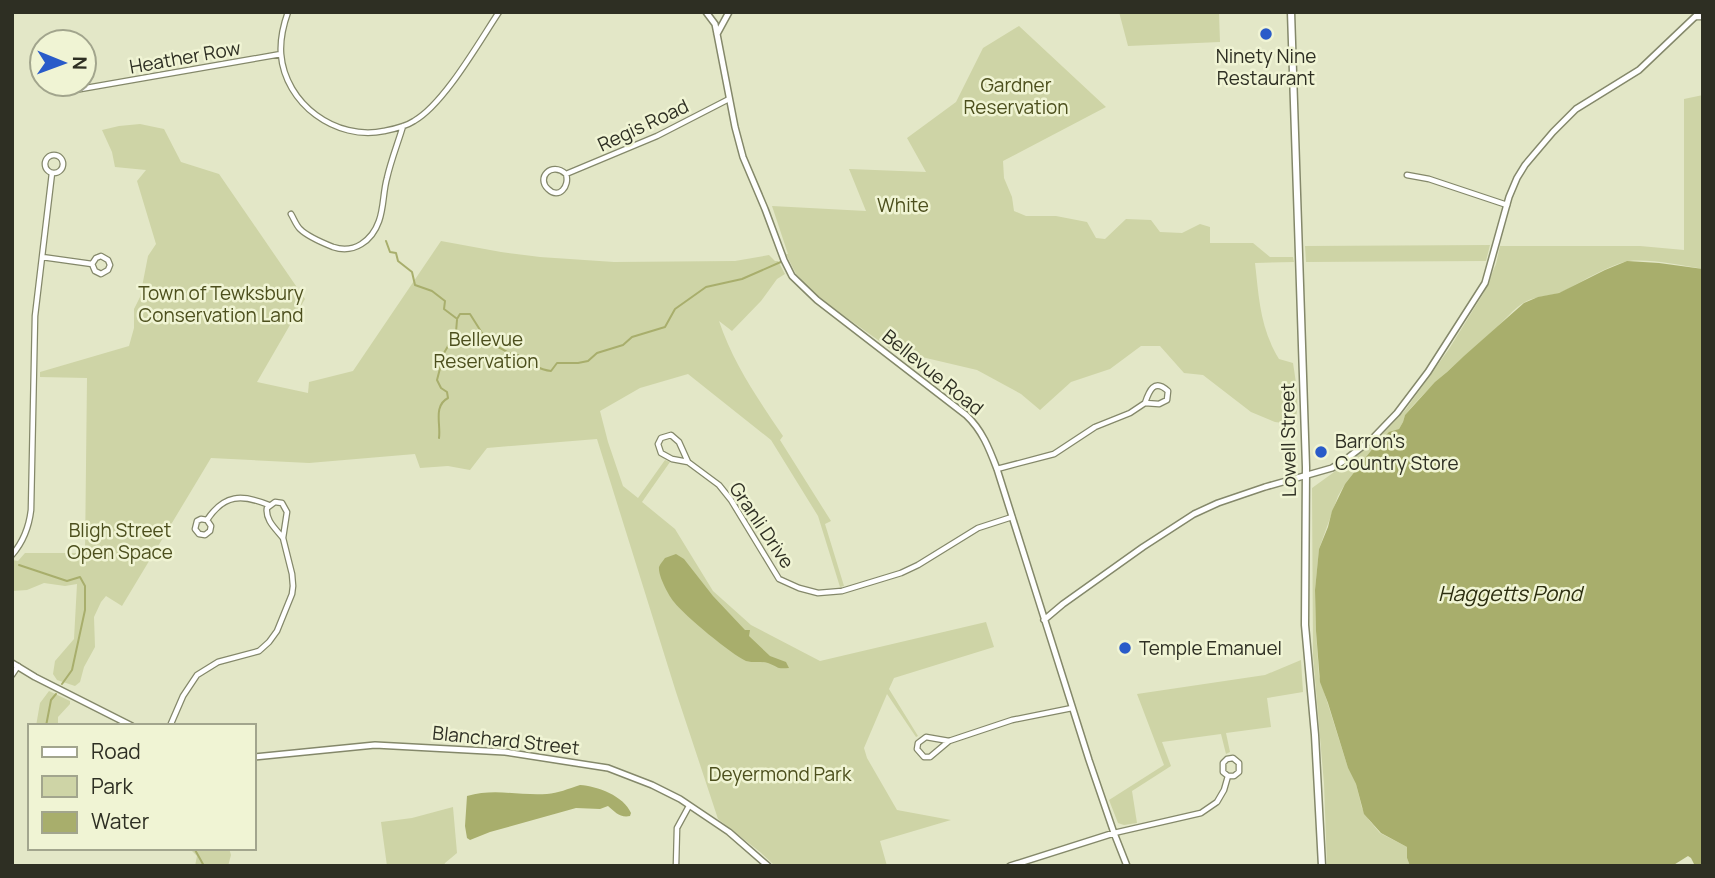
<svg xmlns="http://www.w3.org/2000/svg" width="1715" height="878" viewBox="0 0 1715 878" font-family="Manrope,sans-serif">
  <style>
    .green { fill: #ced4a6 }
    .water { fill: #a8ae6c }
    .lines { fill: none; stroke-linecap: round; stroke-linejoin: round }
    .stream { stroke: #a8ae6c; stroke-width: 2 }
    .minor-casing { stroke: #84886a; stroke-width: 7 }
    .tertiary-casing { stroke: #84886a; stroke-width: 8 }
    .secondary-casing { stroke: #84886a; stroke-width: 9 }
    .minor { stroke: #fff; stroke-width: 4.5 }
    .tertiary { stroke: #fff; stroke-width: 5 }
    .secondary { stroke: #fff; stroke-width: 6 }
    .poi-dot { fill: #295bc9; stroke: #f0f4d4; stroke-width: 2.5 }
    .labels { text-anchor: middle; dominant-baseline: central; stroke-width: 5; stroke-linejoin: round; paint-order: stroke }
    .poi-label { font-size: 19px; fill: #2e2f23; stroke: #f0f4d4; text-anchor: start }
    .street-label { font-size: 19px; fill: #2e2f23; stroke: #f0f4d4 }
    .park-label { font-size: 19px; fill: #4c4f1d; stroke: #f0f4d4 }
    .water-label { font-size: 21px; font-style: italic; fill: #2c2e10; stroke: #f0f4d4 }
  </style>
  <rect width="100%" height="100%" fill="#e3e7c7"/>
  <!-- green -->
  <path class="green" d="M1119,12H1229L1219,13L1220,42L1128,46Z
    M1019,26L1106,107L1003,161L1004,178L1012,197L1014,211L1026,216H1056L1087,222L1096,238L1105,239L1126,219L1151,220L1160,232L1182,233L1200,224L1210,227V243H1253L1270,257H1293L1294,262L1255,263C1259,298 1260,328 1279,359L1293,363C1296,383 1300,403 1295,422L1290,424L1275,422L1251,412L1203,375L1184,373L1160,346H1141L1110,369L1071,382L1040,410L1021,394L977,370L892,350L819,298L796,274L786,254H788L772,206L866,211L849,169L926,172L907,138L956,102L983,48Z
    M1703,95V269C1680,265 1651,259 1629,261C1614,263 1580,282 1566,290C1553,297 1537,295 1525,302C1513,309 1504,321 1493,331C1463,358 1431,383 1405,415L1403,422L1399,429L1386,434L1373,448L1345,484L1338,496L1319,549L1315,590L1316,631L1319,676L1348,768L1356,784L1362,808L1369,820L1380,833L1407,847V858L1410,866H1327L1324,784L1313,655L1312,488L1373,444L1406,409L1449,349L1483,294L1496,264L1500,246H1640L1684,250V99Z
    M140,124L164,129L181,162L219,174L305,299L257,382L308,393L309,382L353,371L441,241L501,252L540,257L614,262L735,261L769,255L775,261H778L785,274L777,279L761,301L732,331L719,321C733,363 758,399 783,436L780,440L831,521L825,524L844,586L840,587L818,516L771,440L688,374L640,388L600,411L608,442L623,486L638,498L665,460L670,462L642,502L675,529L713,591L751,625L820,661L986,622L994,647L894,678L889,689L918,736L916,737L887,694L864,748L867,758L897,810L951,820L880,841L887,866H775L760,852L718,819L676,692L597,439L487,448L470,470L448,466L420,468L415,454L309,463L211,458L122,606L106,596L101,602L94,617L95,647L84,667L80,682L75,686L57,680L53,674L55,661L74,639L77,584L65,586L44,583L27,590L12,591V560L18,561L25,553H85L87,378L40,377V372L129,346L134,328V309L140,297L148,256L156,244L137,181L146,170L115,167L112,152L102,130L119,126Z
    M1490,245L1486,261L1306,262L1305,246Z
    M1301,660L1303,692L1267,698L1271,727L1226,733L1230,752L1226,754L1221,734L1162,742L1171,766L1132,791L1137,823L1124,825L1118,823L1109,800L1164,765L1137,694L1265,675Z
    M49,691L70,701V704L58,717V726H36L40,703Z
    M453,807L457,853L445,863L444,866H387L381,822L412,818Z
    M189,848H229L231,855L228,866H195L197,856Z"/>
  <!-- water -->
  <path class="water" d="M1627,261L1659,263L1703,269V866H1695L1691,858L1688,856L1672,866L1667,864L1665,866H1410L1407,858V847L1381,833L1364,814L1356,784L1348,768L1328,703L1320,682L1316,631L1315,590L1319,549L1328,527L1332,511L1345,484L1373,448L1389,432L1399,429L1403,422L1405,415L1435,382L1447,372L1464,356L1524,303L1538,297L1559,293L1605,270Z
    M676,554L684,559L713,596L745,630H750L749,636L770,656L786,662L789,668C775,669 779,667 768,663C761,661 753,663 746,661C731,654 685,616 674,602C669,596 658,576 659,567C660,564 663,561 665,558Z
    M580,785C597,786 624,796 631,813L630,816C620,818 615,812 608,806L600,809L576,808L490,832L470,840L467,838L465,826L467,796C495,788 519,796 547,794C558,793 568,789 580,785Z"/>
  <g class="lines">
    <!-- stream -->
    <path class="stream" d="M386,241L390,252L396,253L398,261L412,272L415,285L432,291L445,301L444,309L456,318
      M457,319L460,314H470L487,341L513,355H518C525,362 541,370 551,371L557,363H578L588,361L597,353L623,345L632,337L665,327L675,309L706,287L742,279L783,261
      M439,438C441,424 433,406 448,398L447,392L441,388L437,380L444,353L456,332L457,320
      M19,565L67,581L80,577L85,586V610L72,670L62,684
      M46,726L51,700L56,694
      M194,848L204,866"/>
    <defs>
      <path id="minor" d="M288,12C283,26 280,40 281,54C285,104 336,141 384,131C394,129 405,127 414,121C444,104 479,42 499,12
        M1695,17H1703
        M54,84L59,88L69,91L281,54
        M45 164a9 9 0 1 1 18 0a9 9 0 1 1-18 0Z
        M566,174C570,186 559,200 548,189C536,178 551,161 566,174L657,136L729,99
        M1407,175L1429,179L1507,205
        M291,214C294,219 296,225 300,229C308,237 323,243 333,247C354,254 372,241 379,221C384,207 383,192 387,178C391,160 398,143 403,126
        M42,257L92,264L95,271L101,274L108,270L110,265L108,260L101,256L96,258L92,264
        M688,462L672,459L661,453L658,444L661,438L671,435L679,442L688,462L719,485L731,500L779,579L799,588L818,593L842,591L901,573L918,565L978,528L1012,517
        M997,469L1054,454L1095,427L1130,413L1145,403L1159,404L1167,400L1168,391C1154,378 1149,391 1145,403
        M207,520L211,526L210,531L205,535L199,534L195,529L197,521L201,519L207,520C224,494 242,494 269,505
        M12,555C24,541 29,527 31,510L35,316L52,173
        M12,675L18,666
        M170,726L183,696L197,675L218,662L259,651L269,642L277,631L292,594L293,586L292,574L283,538L287,512L282,503L275,502L267,508C265,520 276,529 283,538
        M949,741L930,757H924L917,749L918,743L926,737L949,741L1012,720L1072,708
        M1114,833L1201,813L1217,802L1224,790L1228,776H1234L1239,772V763L1233,758L1227,759L1223,763V772L1228,776
        M676,866L677,828L689,806"/>
      <path id="tertiary" d="M706,12L715,24L717,34L735,127L743,157L765,209L784,260L792,276L817,300L966,415C982,430 989,448 997,469L1089,760L1114,833L1127,866
        M717,34L729,12
        M1044,620L1063,604L1143,547L1194,514L1218,503L1265,487L1332,468L1345,460L1372,439L1397,413L1428,372L1485,283L1509,197L1517,178L1525,165L1553,132L1576,109L1639,70L1700,12
        M12,663L35,677L132,726
        M254,757L375,745L505,752L608,768L652,785L680,799L729,832L768,866
        M1010,866L1114,833"/>
      <path id="secondary" d="M1291,12L1306,467L1305,625L1315,735L1322,866"/>
    </defs>
    <!-- minor casing -->
    <use href="#minor" class="minor-casing"/>
    <!-- tertiary casing -->
    <use href="#tertiary" class="tertiary-casing"/>
    <!-- secondary casing -->
    <use href="#secondary" class="secondary-casing"/>
    <!-- minor -->
    <use href="#minor" class="minor"/>
    <!-- tertiary -->
    <use href="#tertiary" class="tertiary"/>
    <!-- secondary -->
    <use href="#secondary" class="secondary"/>
  </g>
  <!-- markers -->
  <g class="poi-dot">
    <circle cx="1266" cy="34" r="7"/>
    <circle cx="1321" cy="452" r="7"/>
    <circle cx="1125" cy="648" r="7"/>
  </g>
  <g class="labels">
    <!-- poi labels -->
    <g class="poi-label">
      <text x="1266" y="56" text-anchor="middle">Ninety Nine<tspan x="1266" dy="22">Restaurant</tspan></text>
      <text x="1335" y="441">Barron's<tspan x="1335" dy="22">Country Store</tspan></text>
      <text x="1139" y="648">Temple Emanuel</text>
    </g>
    <!-- street labels -->
    <g class="street-label">
      <text transform="translate(185 57) rotate(-10)">Heather Row</text>
      <text transform="translate(643 125) rotate(-25)">Regis Road</text>
      <text transform="translate(933 372) rotate(39)">Bellevue Road</text>
      <text transform="translate(1288 440) rotate(-91)">Lowell Street</text>
      <text transform="translate(762 525) rotate(56)">Granli Drive</text>
      <text transform="translate(506 740) rotate(6)">Blanchard Street</text>
    </g>
    <!-- park labels -->
    <g class="park-label">
      <text x="1016" y="85">Gardner<tspan x="1016" dy="22">Reservation</tspan></text>
      <text x="903" y="205">White</text>
      <text x="221" y="293">Town of Tewksbury<tspan x="221" dy="22">Conservation Land</tspan></text>
      <text x="486" y="339">Bellevue<tspan x="486" dy="22">Reservation</tspan></text>
      <text x="120" y="530">Bligh Street<tspan x="120" dy="22">Open Space</tspan></text>
      <text x="780" y="774">Deyermond Park</text>
    </g>
    <!-- water labels -->
    <g class="water-label">
      <text x="1510" y="593">Haggetts Pond</text>
    </g>
  </g>
  <!-- border -->
  <rect width="1715" height="878" fill="none" stroke="#2e2f23" stroke-width="28"/>
  <!-- legend -->
  <rect x="28" y="724" width="228" height="126" fill="#f0f4d4" stroke="#a2a58d" stroke-width="2"/>
  <rect x="42" y="747" width="35" height="10" fill="#ffffff" stroke="#a2a58d" stroke-width="2"/>
  <text x="91" y="759" font-size="21" fill="#2e2f23">Road</text>
  <rect x="42" y="776" width="35" height="21" fill="#ced4a6" stroke="#a2a58d" stroke-width="2"/>
  <text x="91" y="794" font-size="21" fill="#2e2f23">Park</text>
  <rect x="42" y="812" width="35" height="21" fill="#a8ae6c" stroke="#a2a58d" stroke-width="2"/>
  <text x="91" y="829" font-size="21" fill="#2e2f23">Water</text>
  <!-- north arrow -->
  <g transform="translate(63 63) rotate(91)"><circle r="33" fill="#f0f4d4" stroke="#a2a58d" stroke-width="2"/>
  <path d="M0-5L12 26L0 18L-12 26Z" fill="#295bc9"/>
  <text y="-10" font-size="19" font-weight="bold" text-anchor="middle" fill="#2e2f23">N</text>
  </g>
</svg>
